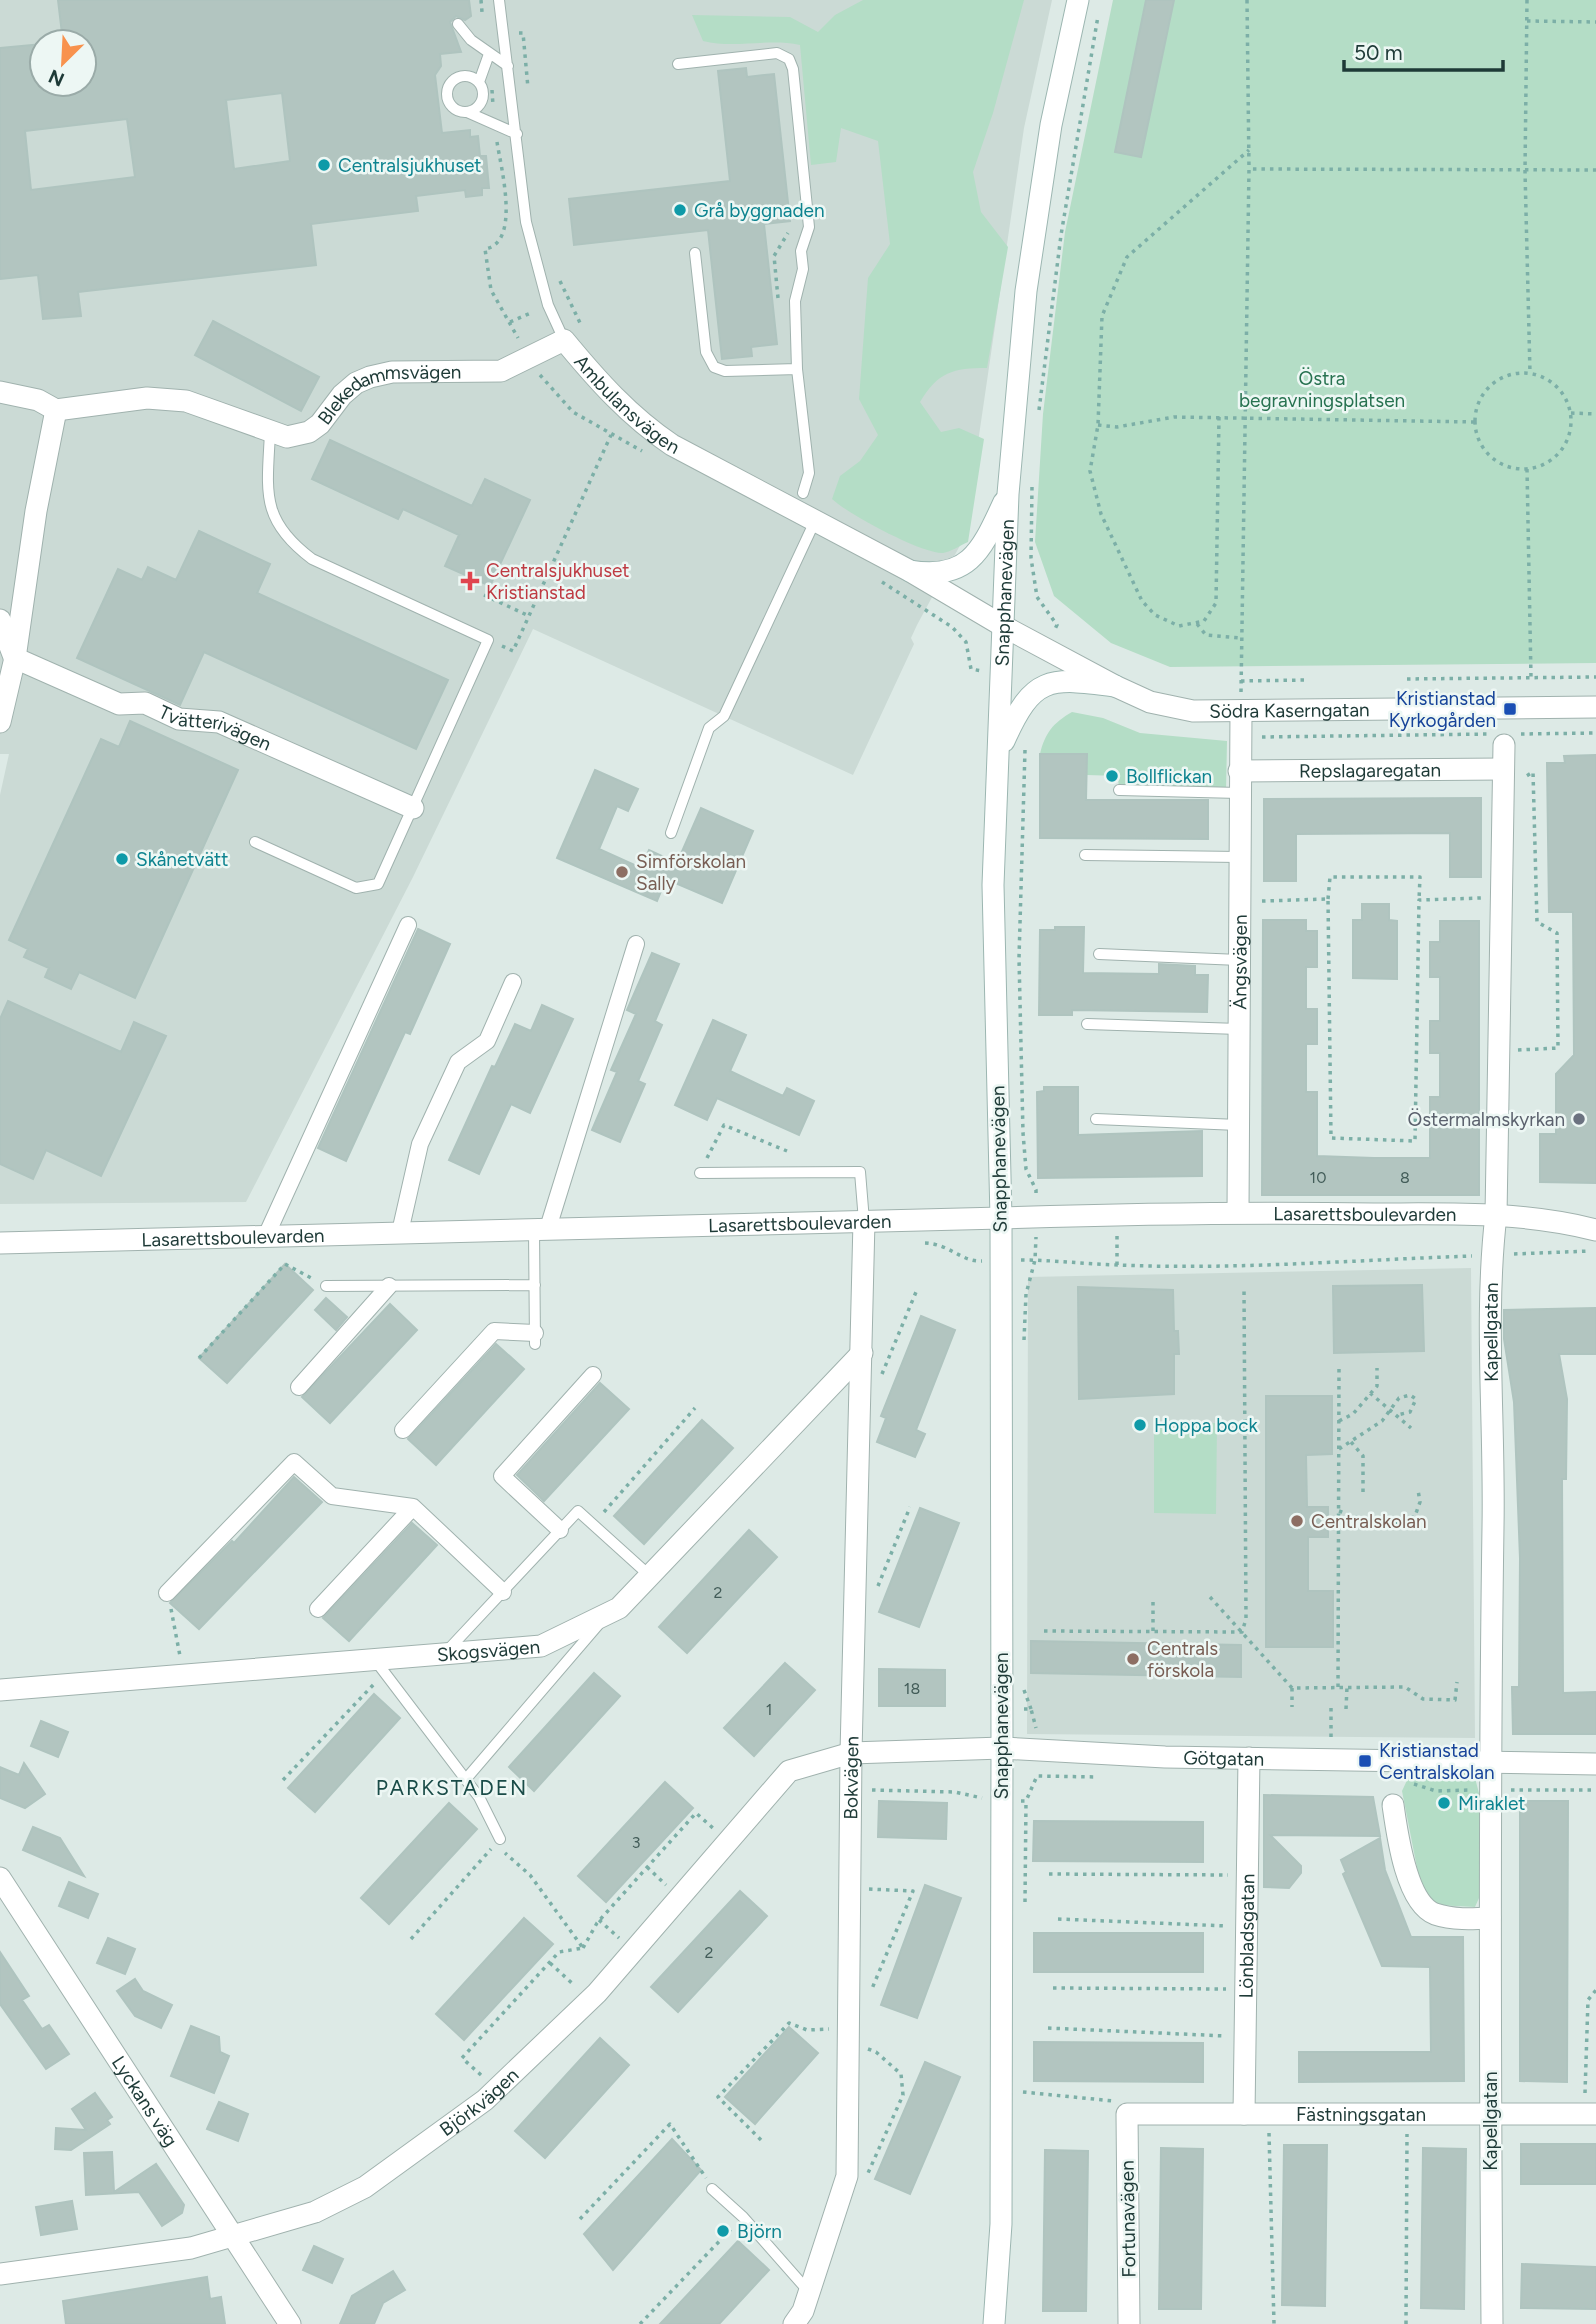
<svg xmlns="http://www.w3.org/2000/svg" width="1596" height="2324" viewBox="0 0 1596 2324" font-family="Figtree,sans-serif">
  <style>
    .built { fill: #cbdad5; fill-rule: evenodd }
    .green { fill: #b4ddc6 }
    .building { fill: #b2c5c0; stroke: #afc4bf; stroke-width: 2; fill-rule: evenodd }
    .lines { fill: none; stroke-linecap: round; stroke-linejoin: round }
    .service-casing { stroke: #a0b2ae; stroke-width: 12 }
    .pedestrian-casing { stroke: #a0b2ae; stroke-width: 18 }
    .minor-casing { stroke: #a0b2ae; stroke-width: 23 }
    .tertiary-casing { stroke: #a0b2ae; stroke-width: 23 }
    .secondary-casing { stroke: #9cb6b1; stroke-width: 23 }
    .path { stroke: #7cafa7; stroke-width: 3.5; stroke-dasharray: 3.5 5; stroke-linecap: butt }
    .service { stroke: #fff; stroke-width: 10 }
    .pedestrian { stroke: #fff; stroke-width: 16 }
    .minor { stroke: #fff; stroke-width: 21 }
    .tertiary { stroke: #fff; stroke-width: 21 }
    .secondary { stroke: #fff; stroke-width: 21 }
    .culture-dot { fill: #0f9aa8; stroke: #edf7f4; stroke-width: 2.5 }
    .health-dot { fill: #e0444e; stroke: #edf7f4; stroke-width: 2.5 }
    .transit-dot { fill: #1a4fb4; stroke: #edf7f4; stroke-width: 2.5 }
    .education-dot { fill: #8d6e63; stroke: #edf7f4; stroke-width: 2.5 }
    .worship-dot { fill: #6b7280; stroke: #edf7f4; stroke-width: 2.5 }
    .labels { text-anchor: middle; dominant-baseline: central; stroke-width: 5; stroke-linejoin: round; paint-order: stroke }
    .number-label { font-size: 16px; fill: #435d59 }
    .culture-label { font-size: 19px; fill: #0d838f; stroke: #edf7f4; text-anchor: start }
    .park-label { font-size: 19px; fill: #277250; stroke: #edf7f4 }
    .street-label { font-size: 19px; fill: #1e3a37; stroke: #edf7f4 }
    .health-label { font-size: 19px; fill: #be3a42; stroke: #edf7f4; text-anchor: start }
    .transit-label { font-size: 19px; fill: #164399; stroke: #edf7f4; text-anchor: end }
    .education-label { font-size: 19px; fill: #785e54; stroke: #edf7f4; text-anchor: start }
    .worship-label { font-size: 19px; fill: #5b616d; stroke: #edf7f4; text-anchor: end }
    .neighbourhood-label { font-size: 21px; letter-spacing: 2px; fill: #1a4c48; stroke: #edf7f4 }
  </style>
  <rect width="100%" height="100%" fill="#ddeae6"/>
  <!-- built -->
  <path class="built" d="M0,0H1052L1024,128L964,538L917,625L911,638L914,644L853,775L533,629L413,877L246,1202L0,1204V795L9,754H0ZM42,42H84V84H42Z
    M1471,1268L1475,1738L1027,1734L1028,1277Z"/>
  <!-- green -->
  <path class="green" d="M863,0H1024L993,113L973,172L981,212L1008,247L987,368C953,368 938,372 920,402L941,432L959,428L984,439L968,542C961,545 951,552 943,553C922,554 848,514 832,499L840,476L860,461L878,435L859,399L868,278L890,244L878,141L841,128L836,162L811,165L800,45C768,38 735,49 703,41L692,15L790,17L818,32L835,15Z
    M1113,0H1596V663L1170,667L1111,643L1054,596L1035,542L1043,414L1065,232Z
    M1072,712L1103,718L1140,733L1227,741L1226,792L1119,790L1118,776L1087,775L1086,754H1040C1045,733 1053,723 1072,712Z
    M1154,1423H1217L1216,1514L1154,1513Z
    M1417,1771L1463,1772L1475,1778L1480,1797L1479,1898L1475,1907L1436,1905L1420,1883L1402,1791L1409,1776Z"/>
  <!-- building -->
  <path class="building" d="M58,0H469L471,16L465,20L456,16L450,22L461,52L440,54L441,66L435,75L442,133L470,130V137L478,136L480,156H486L489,188H482V195L466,197L465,190L416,196L418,211L311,224L316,265L78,292L81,316L43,319L38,275L0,279V48L42,44V84H84V42H63ZM282,93L290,161L234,169L226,100ZM127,119L135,177L31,190L25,131Z
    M1146,0H1174L1141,157L1115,152Z
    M746,68L747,77L774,74L790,221L764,224L777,344L751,347L752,356L722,359L708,230L574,245L569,199L730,181L718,71Z
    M213,321L319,377L301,411L195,355Z
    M330,440L472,506L485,479L530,500L490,586L445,566L459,535L403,509L398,519L312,479Z
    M199,531L270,564L257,593L448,680L416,749L204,652L180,705L77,658L118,569L142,580L148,567L176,580Z
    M130,721L238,770L135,998L79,972L71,989L45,977L49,968L24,957L28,949L9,940L101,739L119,747Z
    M1040,754H1087L1086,800H1208V839L1040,838Z
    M1596,755V1183L1540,1182V1134H1556V1074L1574,1055L1573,912H1549L1547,763H1565L1564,756Z
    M595,770L638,789L628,811L617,806L599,849L641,868L649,850L677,863L701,808L753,831L722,903L666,879L657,901L557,858Z
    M1481,798V877H1450V833L1296,834V881H1264V799Z
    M1362,904H1389V920L1397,921V979L1353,978V920H1362Z
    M1263,920H1306V931H1317V967H1306V1009H1317V1044H1306V1092H1317V1156L1374,1158H1430V1097H1440V1053H1430V1021H1440V977H1430V942H1440V921H1479V1195H1262Z
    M1055,927H1084L1083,973L1159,974V964L1195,966V975H1208L1207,1012L1072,1010V1015H1039L1040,930H1055Z
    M418,929L450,944L410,1034L405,1032L346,1161L318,1148Z
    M652,953L679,964L655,1021L662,1025L638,1081L645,1084L620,1142L592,1130L617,1072L611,1070L636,1014L627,1010Z
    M8,1001L121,1052L134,1022L166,1036L101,1176L46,1150L33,1179L0,1164V1019Z
    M542,1005L573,1019L530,1113L511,1104L479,1174L449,1160L492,1066L495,1067L515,1024L531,1031Z
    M713,1020L746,1035L730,1071L783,1096L787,1088L814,1101L799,1135L717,1098L707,1120L675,1105Z
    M1044,1087H1078V1135L1202,1131V1176L1038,1178L1037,1092L1044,1091Z
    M285,1264L313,1290L227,1383L199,1358Z
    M1422,1285L1424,1351L1334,1353L1333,1286Z
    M1078,1287L1173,1290L1174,1331H1178L1179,1354H1174V1394L1079,1399Z
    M326,1298L347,1317L336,1330L315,1310Z
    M390,1304L417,1330L330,1423L302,1397Z
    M1596,1308V1354H1559L1567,1399L1566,1479H1562L1563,1693L1596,1692V1734H1513L1512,1687H1519L1520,1558L1514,1402L1504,1339V1310Z
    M921,1316L955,1330L916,1430L925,1434L915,1457L877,1442L886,1418L881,1416Z
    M496,1344L524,1369L436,1465L408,1439Z
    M600,1383L629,1409L544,1501L517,1475Z
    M1266,1396H1332V1454L1306,1455L1307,1507H1328V1537H1308V1591H1333V1647H1266Z
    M702,1420L733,1448L644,1544L614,1516Z
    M294,1477L322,1502L199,1629L170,1603L232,1541L234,1543Z
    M920,1508L959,1523L919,1627L879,1612Z
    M412,1523L437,1545L349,1641L323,1618Z
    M749,1530L777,1557L687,1653L659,1627Z
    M1031,1641L1241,1645V1677L1031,1673Z
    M785,1663L815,1690L754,1756L724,1728Z
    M879,1669L945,1670V1706H879Z
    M594,1673L620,1696L534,1791L509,1767Z
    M374,1694L400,1718L315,1812L288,1788Z
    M41,1721L68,1732L58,1757L31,1746Z
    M24,1763L45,1794L25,1808L0,1798V1767L19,1775Z
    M665,1782L693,1808L606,1902L578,1876Z
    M1264,1795L1373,1797L1380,1836L1270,1835L1301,1866V1873L1289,1888L1264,1887Z
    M879,1801L947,1803L946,1839L878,1837Z
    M1520,1801H1568L1567,2082L1520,2081Z
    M449,1803L477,1829L389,1924L361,1898Z
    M1034,1821L1203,1822V1862L1033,1861Z
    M33,1827L60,1838L84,1876L23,1850Z
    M1380,1838L1385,1870L1411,1937H1463L1464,2081L1299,2082V2052H1431L1430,1967L1382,1966L1343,1874L1346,1872L1341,1860Z
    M69,1882L98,1894L88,1918L59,1906Z
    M925,1885L961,1898L917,2018L881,2005Z
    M740,1891L767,1916L678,2012L651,1987Z
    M524,1918L553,1944L464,2040L436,2014Z
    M1034,1933H1203V1972H1034Z
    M108,1938L135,1949L125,1974L97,1963Z
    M0,1952L29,1996L22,2000L42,2029L49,2025L69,2054L46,2069L0,2004Z
    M135,1979L143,1991L172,2005L161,2028L135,2016L117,1991Z
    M191,2026L219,2037L220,2052L229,2056L214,2093L171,2076Z
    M789,2027L818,2053L755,2124L725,2097Z
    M600,2038L629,2065L545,2158L515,2131Z
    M1034,2042L1203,2043V2082L1034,2081Z
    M925,2062L960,2077L910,2194L875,2179Z
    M95,2093L112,2117L107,2120L110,2124L71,2150L55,2149L56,2128L86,2130L72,2109Z
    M219,2102L248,2114L238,2141L207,2129Z
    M672,2139L701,2170L613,2270L584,2234Z
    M1521,2144H1596V2184H1521Z
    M1284,2145H1327L1325,2306L1282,2305Z
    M1161,2148L1203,2149L1201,2309H1159Z
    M1423,2148L1466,2149L1464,2309L1421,2308Z
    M1045,2150L1088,2151L1086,2311H1043Z
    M112,2152L114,2192L156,2164L184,2205L182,2213L162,2226L139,2192L86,2195L84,2153Z
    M72,2201L77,2229L41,2235L36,2207Z
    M738,2241L769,2270L719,2324H660Z
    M314,2246L343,2259L332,2283L303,2270Z
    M1522,2264L1596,2267V2309L1521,2308Z
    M393,2271L405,2290L383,2303L374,2324H340L352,2296Z
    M207,2277L210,2299L221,2297L225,2324H66L63,2301Z"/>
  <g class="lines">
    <defs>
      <path id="service" d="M499,0L526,222L548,305L564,340
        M458,24L471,40L508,66
        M678,64L777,53L789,59L793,69L809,227L801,251L803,269L795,301L797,369L809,473L803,493
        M447 94a18 18 0 1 1 36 0a18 18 0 1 1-36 0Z
        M479,82L489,54
        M467,112L517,134
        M695,253L706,352L714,367L725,371L797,369
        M1119,790L1239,793
        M671,833L709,728L724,716L815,521
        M255,842L356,888L378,884L488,640L312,559C260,520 267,492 270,433
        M1085,855L1239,857
        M1099,954L1239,960
        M1087,1024L1239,1029
        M1096,1119L1238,1125
        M700,1173L860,1172L864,1221
        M534,1229L535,1344
        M326,1286L535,1285
        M446,1652L578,1511L650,1576
        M375,1660L479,1797L500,1839
        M466,1779L598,1625
        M712,2189L743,2217L809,2292"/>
      <path id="pedestrian" d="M548,1228L636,944
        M400,1232L420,1144L458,1062L487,1041L513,982
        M266,1236L408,925
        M299,1387L389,1286
        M403,1430L494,1331L535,1333
        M560,1530L502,1476L593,1375
        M167,1593L294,1462L332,1496L413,1507
        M318,1609L413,1507L503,1592"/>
      <g id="minor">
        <path id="s1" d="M0,392L38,400L56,410L147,398L186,401L287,437L309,432L320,424L342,395L356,383L370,377L392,372L501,371L564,340C597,380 629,416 672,445L910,571L1003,626L1115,686L1150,702L1193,711L1596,707"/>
        <path d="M0,620L14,657"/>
        <path id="s2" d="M15,658L119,704L145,703L179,719L219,722L413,808"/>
        <path d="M0,722L15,658L36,511L56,410"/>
        <path id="s3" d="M1239,771L1503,769"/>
        <path id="s4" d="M1238,1212L1241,711"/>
        <path id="s5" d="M1001,1218C1125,1214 1249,1212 1374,1214C1448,1214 1523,1211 1596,1230"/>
        <path id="s6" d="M0,1690L541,1646L619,1608L862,1353"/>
        <path d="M1393,1805C1397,1833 1406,1903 1435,1914C1453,1920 1472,1919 1490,1918"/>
        <path id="s7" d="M0,1878L290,2324"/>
        <path id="s8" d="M1244,2114L1249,1758"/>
        <path id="s9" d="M0,2274L191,2248L315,2212L365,2187L485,2100L597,1993L789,1771L851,1753L1002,1748"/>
        <path id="s10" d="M794,2324L803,2311L847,2176L851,1753L864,1221"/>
        <path id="s11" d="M1129,2324L1127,2114H1596"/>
        <path id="s12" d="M1492,2324C1490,2058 1489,1793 1493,1527C1495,1423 1484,1318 1496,1215L1504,745"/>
      </g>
      <g id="tertiary">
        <path id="s13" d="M0,1243L1001,1218"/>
        <path id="s14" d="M1002,1748L1165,1757L1596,1764"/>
      </g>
      <g id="secondary">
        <path d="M910,571C970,581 982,549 1004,502"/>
        <path d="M1004,741C1033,676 1048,677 1115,686"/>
        <path id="s15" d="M994,2324L1001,2224L1002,1748L1001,1218L993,885L1008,494L1026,291L1051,125L1078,0"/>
      </g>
    </defs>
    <!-- service casing -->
    <use href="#service" class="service-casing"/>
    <!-- pedestrian casing -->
    <use href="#pedestrian" class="pedestrian-casing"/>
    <!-- minor casing -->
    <use href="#minor" class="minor-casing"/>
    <!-- tertiary casing -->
    <use href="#tertiary" class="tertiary-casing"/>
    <!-- secondary casing -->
    <use href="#secondary" class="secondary-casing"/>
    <!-- path -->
    <path class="path" d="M481,0L482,12
      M1247,0L1249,169
      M1527,0L1525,171L1530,373
      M1527,21L1596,22
      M519,33H523L528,88
      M492,90L493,106
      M497,142C501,168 521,243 485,249L491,290L518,338
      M560,281L581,325
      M778,298L774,256L788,233
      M510,322L533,312
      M1475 421a48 48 0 1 1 96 0a48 48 0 1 1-96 0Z
      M540,375L573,412L642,451
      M1039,410L1061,235L1098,16
      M1571,413L1596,414
      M1219,417L1216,603L1204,621L1179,626L1155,615L1142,601L1101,514L1090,471L1098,425L1102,316L1127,257L1249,150
      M1098,425L1117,427L1174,417L1475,422
      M1527,469L1531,678
      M1032,487L1031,558L1037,597L1057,625L1055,629
      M882,582L952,627L966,642L971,669L982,671
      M484,595L529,616
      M1197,624L1206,635L1241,638
      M502,646L513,651L611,435
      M1407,679L1596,677
      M1241,681L1307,680
      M1241,692L1249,169L1596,170
      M1521,734L1596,733
      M1262,737L1489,734
      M1025,750L1019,958L1023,1133L1026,1169L1036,1190V1198
      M1328,899L1330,877H1420L1419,900
      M1262,901L1328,899L1331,1138L1415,1141L1419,900L1481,898
      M1518,1050L1558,1048L1557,933L1537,922L1533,772L1523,778
      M707,1158L724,1125L787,1151
      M925,1243C950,1244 961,1262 982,1261
      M1514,1254L1590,1251
      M1021,1260C1054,1260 1085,1264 1118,1265C1235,1270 1354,1260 1472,1256
      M1117,1265V1235
      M1024,1340L1026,1294L1035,1260L1036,1237
      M199,1358L285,1264L315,1280
      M882,1374L916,1292
      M1370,1393L1411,1428
      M1339,1421L1353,1414L1377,1386V1368
      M1351,1442L1363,1456V1492
      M1339,1449L1382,1421L1399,1398L1410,1395L1416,1399L1410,1412L1397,1415
      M1339,1511L1385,1528L1415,1516L1420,1502L1418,1490
      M604,1512L695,1408
      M878,1586L910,1507
      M1210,1597L1292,1688L1405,1687L1423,1699L1455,1700L1457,1682
      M171,1609L180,1656
      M1044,1631L1242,1632L1246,1619L1244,1289
      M1153,1631V1599
      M1338,1687L1339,1368
      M1292,1688V1707
      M1024,1690L1031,1709
      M1331,1708V1740
      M1024,1709H1031L1036,1728
      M1346,1709L1347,1687
      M283,1780L374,1684
      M1414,1784L1436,1791L1471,1790
      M872,1790L955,1792L982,1798
      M1511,1790H1596
      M1021,1801H1026L1037,1776L1098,1777
      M647,1867L666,1885
      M1049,1874L1228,1875
      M869,1889L913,1891L871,1991
      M1025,1902L1026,1801
      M1058,1919L1227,1926
      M599,1920L619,1938
      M411,1939L491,1849
      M583,1948L597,1923L696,1813L714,1829
      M550,1963L574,1985
      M1053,1988L1226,1989
      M1048,2028L1226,2036
      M868,2049L876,2052L901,2074L903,2095L868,2173
      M481,2075L462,2058L559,1952L583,1948L530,1875L505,1853
      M1023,2092L1113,2101
      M1585,2093L1588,2000L1596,1990
      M1269,2133L1274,2324
      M761,2140L718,2097L789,2023L807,2030L829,2029
      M580,2219L670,2124L706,2178
      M640,2324L732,2228
      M1406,2324L1407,2134"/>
    <!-- service -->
    <use href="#service" class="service"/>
    <!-- pedestrian -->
    <use href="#pedestrian" class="pedestrian"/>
    <!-- minor -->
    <use href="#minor" class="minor"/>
    <!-- tertiary -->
    <use href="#tertiary" class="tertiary"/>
    <!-- secondary -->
    <use href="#secondary" class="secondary"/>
  </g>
  <!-- markers -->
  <g class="culture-dot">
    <circle cx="324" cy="165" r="7"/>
    <circle cx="680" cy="210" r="7"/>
    <circle cx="1112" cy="776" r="7"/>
    <circle cx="122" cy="859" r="7"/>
    <circle cx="1140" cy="1425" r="7"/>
    <circle cx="1444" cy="1803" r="7"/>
    <circle cx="723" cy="2231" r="7"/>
  </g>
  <path class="health-dot" d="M466.5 570.5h7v7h7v7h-7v7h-7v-7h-7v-7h7z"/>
  <g class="transit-dot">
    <rect x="1503" y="702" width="14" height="14" rx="3.5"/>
    <rect x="1358" y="1754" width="14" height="14" rx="3.5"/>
  </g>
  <g class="education-dot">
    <circle cx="622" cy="872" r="7"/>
    <circle cx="1297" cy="1521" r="7"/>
    <circle cx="1133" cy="1659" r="7"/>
  </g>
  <circle class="worship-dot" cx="1579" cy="1119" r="7"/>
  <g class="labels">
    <!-- number labels -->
    <g class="number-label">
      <text x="1318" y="1177">10</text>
      <text x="1405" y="1177">8</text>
      <text x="718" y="1592">2</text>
      <text x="912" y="1688">18</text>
      <text x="769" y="1709">1</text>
      <text x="636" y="1842">3</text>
      <text x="709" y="1952">2</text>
    </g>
    <!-- culture labels -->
    <g class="culture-label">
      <text x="338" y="165">Centralsjukhuset</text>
      <text x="694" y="210">Grå byggnaden</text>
      <text x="1126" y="776">Bollflickan</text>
      <text x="136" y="859">Skånetvätt</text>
      <text x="1154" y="1425">Hoppa bock</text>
      <text x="1458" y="1803">Miraklet</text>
      <text x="737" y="2231">Björn</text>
    </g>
    <!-- park labels -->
    <g class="park-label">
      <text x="1322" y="378">Östra<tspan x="1322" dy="22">begravningsplatsen</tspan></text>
    </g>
    <!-- street labels -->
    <g class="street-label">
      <text stroke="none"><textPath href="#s1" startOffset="416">Blekedammsvägen</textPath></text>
      <text stroke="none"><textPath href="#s1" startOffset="696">Ambulansvägen</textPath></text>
      <text stroke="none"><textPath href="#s15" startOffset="1732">Snapphanevägen</textPath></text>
      <text stroke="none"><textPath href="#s1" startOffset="1440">Södra Kaserngatan</textPath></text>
      <text stroke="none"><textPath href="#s2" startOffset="215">Tvätterivägen</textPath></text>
      <text stroke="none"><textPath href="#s3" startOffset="131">Repslagaregatan</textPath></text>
      <text stroke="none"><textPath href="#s4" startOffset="250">Ängsvägen</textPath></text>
      <text transform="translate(999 1159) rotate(-91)">Snapphanevägen</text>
      <text stroke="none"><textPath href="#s5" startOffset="364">Lasarettsboulevarden</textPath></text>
      <text stroke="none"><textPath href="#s13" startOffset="800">Lasarettsboulevarden</textPath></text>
      <text stroke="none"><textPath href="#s13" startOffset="233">Lasarettsboulevarden</textPath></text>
      <text stroke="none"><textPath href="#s12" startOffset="992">Kapellgatan</textPath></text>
      <text stroke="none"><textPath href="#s6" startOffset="490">Skogsvägen</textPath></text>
      <text transform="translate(1001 1726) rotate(-90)">Snapphanevägen</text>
      <text stroke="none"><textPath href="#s14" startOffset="222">Götgatan</textPath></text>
      <text stroke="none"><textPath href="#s10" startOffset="556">Bokvägen</textPath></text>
      <text stroke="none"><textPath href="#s8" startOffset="178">Lönbladsgatan</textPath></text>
      <text stroke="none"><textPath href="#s7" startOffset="266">Lyckans väg</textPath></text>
      <text stroke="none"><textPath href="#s9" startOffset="520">Björkvägen</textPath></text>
      <text stroke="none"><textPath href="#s11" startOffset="444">Fästningsgatan</textPath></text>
      <text transform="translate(1490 2121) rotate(-90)">Kapellgatan</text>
      <text transform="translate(1128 2219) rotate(-91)">Fortunavägen</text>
    </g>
    <!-- health labels -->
    <g class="health-label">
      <text x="486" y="570">Centralsjukhuset<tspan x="486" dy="22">Kristianstad</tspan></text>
    </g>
    <!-- transit labels -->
    <g class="transit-label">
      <text x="1496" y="698">Kristianstad<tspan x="1496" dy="22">Kyrkogården</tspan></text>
      <text x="1379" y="1750" text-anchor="start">Kristianstad<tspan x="1379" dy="22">Centralskolan</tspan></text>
    </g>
    <!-- education labels -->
    <g class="education-label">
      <text x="636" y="861">Simförskolan<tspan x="636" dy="22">Sally</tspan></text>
      <text x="1311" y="1521">Centralskolan</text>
      <text x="1147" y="1648">Centrals<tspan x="1147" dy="22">förskola</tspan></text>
    </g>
    <!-- worship labels -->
    <g class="worship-label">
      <text x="1565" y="1119">Östermalmskyrkan</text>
    </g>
    <!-- neighbourhood labels -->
    <g class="neighbourhood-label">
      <text x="452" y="1787">PARKSTADEN</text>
    </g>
  </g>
  <!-- north arrow -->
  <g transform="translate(63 63) rotate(204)"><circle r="33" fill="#edf7f4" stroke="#9aaba8" stroke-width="2"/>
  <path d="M0-5L12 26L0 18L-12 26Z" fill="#f8924d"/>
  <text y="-10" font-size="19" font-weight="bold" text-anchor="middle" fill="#1e3a37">N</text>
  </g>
  <!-- scale -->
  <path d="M1344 60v10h159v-10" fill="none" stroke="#1e3a37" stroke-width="3.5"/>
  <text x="1354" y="60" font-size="21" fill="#1e3a37" stroke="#edf7f4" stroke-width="5" paint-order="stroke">50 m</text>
</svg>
